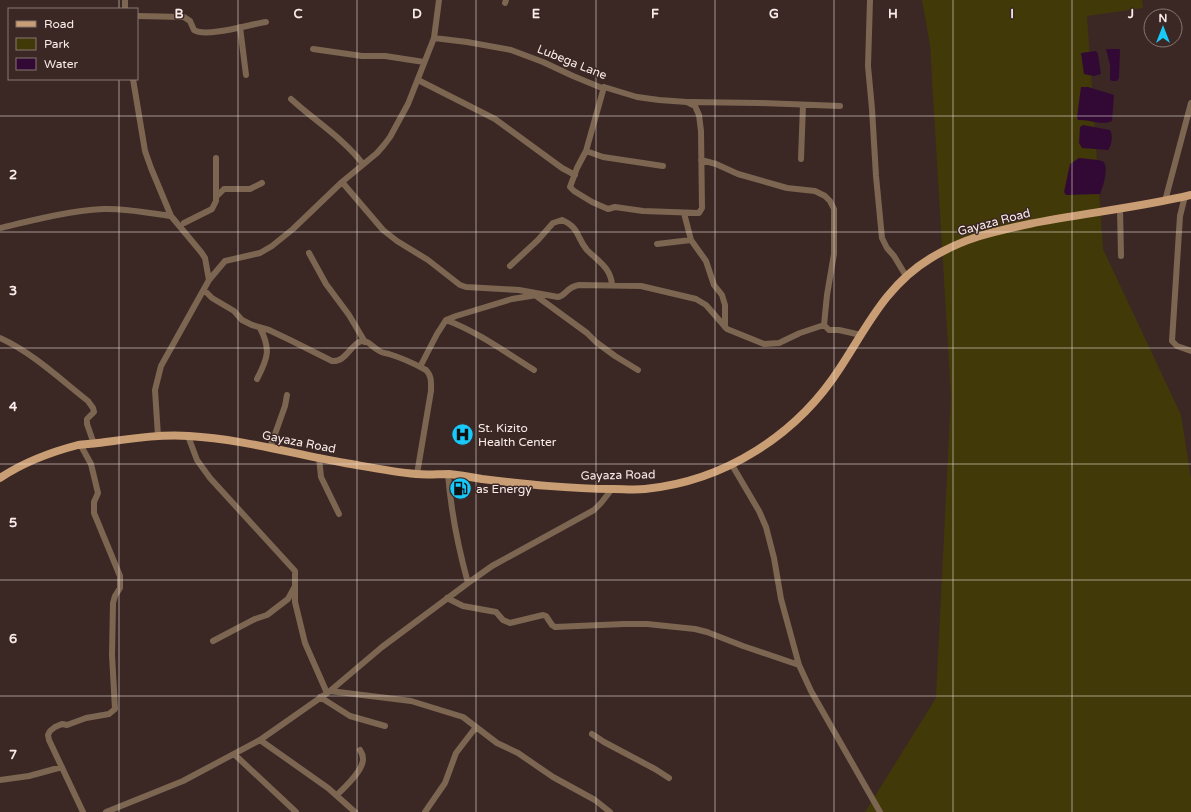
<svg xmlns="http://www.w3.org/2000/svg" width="1191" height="812" viewBox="0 0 1191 812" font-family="'Varela Round',sans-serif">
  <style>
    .green { fill: #423909 }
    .water { fill: #320935 }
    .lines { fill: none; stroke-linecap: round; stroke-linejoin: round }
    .minor { stroke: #7c6652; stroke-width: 6 }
    .major { stroke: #ca9e74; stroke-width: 8 }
    .grid { fill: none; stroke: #faecea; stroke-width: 1; stroke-opacity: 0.55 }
    .labels { text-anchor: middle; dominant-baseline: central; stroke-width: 3; stroke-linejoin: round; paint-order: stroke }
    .street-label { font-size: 12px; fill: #faecea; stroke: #3b2824 }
    .poi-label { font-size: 12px; fill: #faecea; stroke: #3b2824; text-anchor: start }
    .grid-label { font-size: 13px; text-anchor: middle; font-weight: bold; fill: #faecea; stroke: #3b2824; stroke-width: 3; stroke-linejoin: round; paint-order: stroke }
  </style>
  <rect width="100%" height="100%" fill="#3b2824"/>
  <!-- green -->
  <path class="green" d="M922,0H1142L1143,8L1087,16L1103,249L1181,415L1191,479V812H865L936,698L951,396L930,45Z"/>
  <!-- water -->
  <path class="water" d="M1106,49H1120L1119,78L1117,81H1112L1110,80V65Z
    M1096,51L1098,54L1101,74L1094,76L1084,74L1081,53Z
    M1081,87H1088L1114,95L1112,121C1101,126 1090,119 1078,120L1077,117Z
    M1083,125L1110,130C1113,135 1112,145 1108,150L1082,148L1079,143L1080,127Z
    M1079,158C1086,159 1095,159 1102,161C1110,164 1103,188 1100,194L1066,195L1064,192L1070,164Z"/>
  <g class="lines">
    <!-- minor -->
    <path class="minor" d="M870,0L868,66L872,109L876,176L882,238L887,248L894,256L906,276
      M505,3L506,0
      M125,9V0
      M137,16L184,17L190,21L194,30C206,38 251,24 266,22
      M240,27L246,75
      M434,38L467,42L511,50L543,62L573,76L602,88L604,87L637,97L659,100L687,102L695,106L699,115L701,131L702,208L699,213L643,211L615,207L608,209L592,202L574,191L570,187L577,168L586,151L604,87
      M313,49L362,56H385L424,62
      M133,79L145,151L151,168L171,216L201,252L205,258L209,280
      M418,80L495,119L562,168L575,175
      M291,99C315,121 343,138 363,164
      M689,102L760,103L840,106
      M586,151L603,157L663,166
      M801,159L803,105
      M701,160L716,164L738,174L787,188L815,191L825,196L830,201L834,209V254L827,295L824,325
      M342,182L383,230L397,241L428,260L460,285L466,287L519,290L558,297C567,295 566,287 579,285L641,286L696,299L706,305L727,329L764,344L779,343L800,333L824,325L829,330H839L861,335
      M217,196L224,189H250L262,183
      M1185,196L1180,216L1172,341L1177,346L1191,351
      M1165,201L1191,103
      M1120,208L1121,256
      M684,213L691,240L706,261L714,285L722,295L725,305V327
      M184,223L212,209L216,201V158
      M0,228C34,220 68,211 103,209C125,208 149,213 171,216
      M657,244L691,240
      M309,253L326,284L349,315L365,342
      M510,266L538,240L553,223L562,220C580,228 576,237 587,250C598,261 611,268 612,285
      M204,290L212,298L234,311L242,320L252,325L269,330L290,340L332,361C345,362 349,348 359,342C367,338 372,347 378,350C381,353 385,353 389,354C402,358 415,364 426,370C432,376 431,383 431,391L417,474
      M535,295L587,333L596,342L615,356L638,370
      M446,320C478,332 505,352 534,370
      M0,338C33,353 60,379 88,401L93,408L94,412L87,419V424L94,444
      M420,367L437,334L446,320L456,316L512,299L537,295
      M257,379C268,358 271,349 260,328
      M158,436L155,390L161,366L209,280L225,261L260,253L272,246L293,229L342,182L377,153L384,145L390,137L408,104L434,38L439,0
      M188,436L197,460L210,478L295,571V602L305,643L327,693
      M80,444L91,464L98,493L94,502V513L120,576V588L115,596L113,603L112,655L115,709L109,714L86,718L67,725L62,724L55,727L50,731L48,735L49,740L83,812
      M270,448L285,406L287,395
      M319,457L321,477L339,514
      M732,465L759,511L766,527L774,558L781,599L799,665L811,691L880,812
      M448,474C451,511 458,547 468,583
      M447,598L463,606L496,612L503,620L510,623L543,615L546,616L552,625L555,627L624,624H647L695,629L707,632L743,646L799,665
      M213,641L255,619L267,615L288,599L294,588
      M330,691L411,701L463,717L497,743L518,753L553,777L595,800L610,812
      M320,697L350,716L385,726
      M592,734L604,742L655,769L669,778
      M260,740L328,788L355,812
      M234,754L296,812
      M0,780L29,776L62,767
      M337,795C345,787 363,771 363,759C363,756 362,753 360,750
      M106,812L183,781L260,740L330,691L382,647L468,583L492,566L594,510L601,503L612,489
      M425,812L445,783L456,753L476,727"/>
    <!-- major -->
    <path class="major" d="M0,478C24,462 51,452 78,445C85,444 91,444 98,443C129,439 158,434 189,436C242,439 293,454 345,463C368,467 392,472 416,474C427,475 438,474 449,474C460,475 471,477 482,479C525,484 569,489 613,489C623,489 635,490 645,489C725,481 797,435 840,368C867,327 886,285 931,258C964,238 992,232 1029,224C1083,213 1138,208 1191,195"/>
  </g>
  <!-- grid -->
  <path class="grid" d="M119,0V9M238,0V812M357,0V812M476,0V812M596,0V812M715,0V812M834,0V812M953,0V812M1072,0V812M119,79V812M0,116H1191M0,232H1191M0,348H1191M0,464H1191M0,580H1191M0,696H1191"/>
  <!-- icons -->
  <defs>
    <symbol id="hospital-disc" viewBox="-11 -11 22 22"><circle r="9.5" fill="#18cafc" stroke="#3b2824"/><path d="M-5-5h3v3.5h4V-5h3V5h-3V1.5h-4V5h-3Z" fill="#111"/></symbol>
    <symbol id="fuel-disc" viewBox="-11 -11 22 22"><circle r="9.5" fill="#18cafc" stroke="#3b2824"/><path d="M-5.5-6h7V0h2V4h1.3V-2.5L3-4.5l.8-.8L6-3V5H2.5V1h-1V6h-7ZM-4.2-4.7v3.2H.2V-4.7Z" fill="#111"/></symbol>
  </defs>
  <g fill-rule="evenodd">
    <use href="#hospital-disc" x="450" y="422" width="25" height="25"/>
    <use href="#fuel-disc" x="448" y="476" width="25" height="25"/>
  </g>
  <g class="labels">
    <!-- street labels -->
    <g class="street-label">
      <text transform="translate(572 62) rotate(22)">Lubega Lane</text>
      <text transform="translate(994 222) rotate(-15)">Gayaza Road</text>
      <text transform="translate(299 442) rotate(11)">Gayaza Road</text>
      <text transform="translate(618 475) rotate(-1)">Gayaza Road</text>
    </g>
    <!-- poi labels -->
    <g class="poi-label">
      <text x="478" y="428">St. Kizito<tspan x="478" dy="14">Health Center</tspan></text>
      <text x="476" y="489">as Energy</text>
    </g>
  </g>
  <g class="grid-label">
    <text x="179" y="18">B</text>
    <text x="298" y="18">C</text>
    <text x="417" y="18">D</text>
    <text x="536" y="18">E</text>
    <text x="655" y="18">F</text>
    <text x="774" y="18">G</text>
    <text x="893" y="18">H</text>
    <text x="1012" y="18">I</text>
    <text x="1131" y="18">J</text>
    <text x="13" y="179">2</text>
    <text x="13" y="295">3</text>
    <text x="13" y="411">4</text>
    <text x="13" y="527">5</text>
    <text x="13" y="643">6</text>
    <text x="13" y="759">7</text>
  </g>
  <!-- legend -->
  <rect x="8" y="8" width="130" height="72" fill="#3b2824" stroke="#877673"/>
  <rect x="16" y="21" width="20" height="6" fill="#ca9e74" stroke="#877673"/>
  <text x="44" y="28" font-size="12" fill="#faecea">Road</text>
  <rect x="16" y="38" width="20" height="12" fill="#423909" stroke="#877673"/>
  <text x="44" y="48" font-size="12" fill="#faecea">Park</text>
  <rect x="16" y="58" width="20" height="12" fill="#320935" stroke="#877673"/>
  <text x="44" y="68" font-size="12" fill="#faecea">Water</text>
  <!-- north arrow -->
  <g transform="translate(1163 28)"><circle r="19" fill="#3b2824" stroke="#877673"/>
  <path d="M0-3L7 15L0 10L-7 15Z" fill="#18cafc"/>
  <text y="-6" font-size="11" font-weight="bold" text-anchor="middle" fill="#faecea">N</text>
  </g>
</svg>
